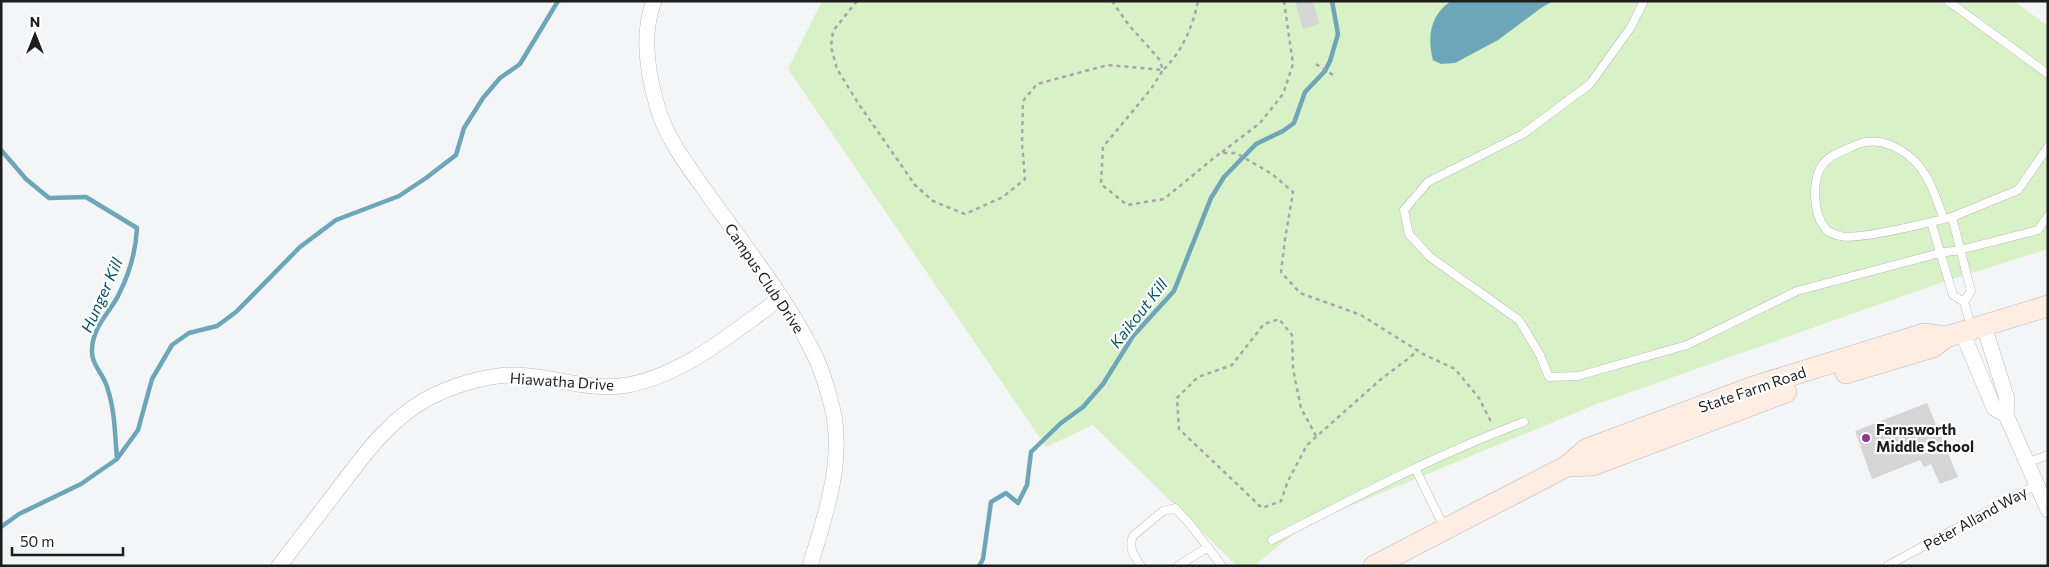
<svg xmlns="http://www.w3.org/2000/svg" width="2049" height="567" viewBox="0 0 2049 567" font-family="Commissioner,sans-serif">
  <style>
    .green { fill: #d9f1c7 }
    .water { fill: #6ea6b9 }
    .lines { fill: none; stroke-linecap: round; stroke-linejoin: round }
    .stream { stroke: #6ea6b9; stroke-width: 4.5 }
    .building { fill: #d5d5d6 }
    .lane-casing { stroke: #bababb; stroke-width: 9 }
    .street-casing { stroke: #bababb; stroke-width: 16 }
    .secondary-casing { stroke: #bababb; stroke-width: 22 }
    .path { stroke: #a6a6a7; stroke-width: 2.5; stroke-dasharray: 4 4; stroke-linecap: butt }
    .lane { stroke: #fff; stroke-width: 8 }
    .street { stroke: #fff; stroke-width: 15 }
    .secondary { stroke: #feede3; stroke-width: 21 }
    .poi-dot { fill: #983297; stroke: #fff; stroke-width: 2 }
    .labels { text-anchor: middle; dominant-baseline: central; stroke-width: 4.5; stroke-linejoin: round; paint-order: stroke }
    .street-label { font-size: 15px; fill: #1d1d1d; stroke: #fff }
    .poi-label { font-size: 15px; font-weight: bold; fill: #1d1d1d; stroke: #fff; text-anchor: start }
    .water-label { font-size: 16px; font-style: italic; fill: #045569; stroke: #fff }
  </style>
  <rect width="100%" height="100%" fill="#f4f5f6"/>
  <!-- green -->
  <path class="green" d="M822,1H2014L2048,26V249L1937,284L1597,404L1304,525L1254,566H1237L1093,425L1046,447L788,69Z"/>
  <!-- water -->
  <path class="water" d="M1451,1H1553L1541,8L1498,40L1455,63L1441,64L1433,60C1427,37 1430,15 1451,1Z"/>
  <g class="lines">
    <!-- stream -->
    <path class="stream" d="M1,150L26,179L49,198L86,197L137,228C136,250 129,274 119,294C112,309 99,320 94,337C86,365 103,369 108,390C115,412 115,436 117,459L81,484L19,514L1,527
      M117,459L138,430L152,379L172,345L189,333L217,326L236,312L300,247L336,220L399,196L426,178L456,155L464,128L483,98L500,78L520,64L558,1
      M979,566L983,559L991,502L1006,493L1018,503L1027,485L1031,452L1061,423L1083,407L1103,384L1133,336L1174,291L1211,198L1224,177L1256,144L1283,131L1294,123L1305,92L1325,71L1330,61L1338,34L1332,1"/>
  </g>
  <!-- building -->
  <path class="building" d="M1295,1H1313L1319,24L1303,29Z
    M1927,403L1958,477L1940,484L1931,464L1924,467L1920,460L1872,479L1855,431Z"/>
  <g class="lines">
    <defs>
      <path id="lane" d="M1644,1L1631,27L1590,84L1523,134L1428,182L1404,210L1409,234L1430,257L1519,320L1540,355L1549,377L1578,376L1687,345L1797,291L1940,253L1960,250L2038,230L2048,216
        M1948,1L2048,74
        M1952,217L1971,291L1964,302
        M1944,219C1938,204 1933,186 1924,173C1913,155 1889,139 1867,142C1861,142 1854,146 1849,148C1840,152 1829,156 1823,164C1811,180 1813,215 1826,229C1828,232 1836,235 1840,236C1857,241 1931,222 1952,217L2018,190L2048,147
        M1931,222L1953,295L1964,302L1972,329
        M2026,463L2048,455
        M1415,468L1444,527
        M1272,540C1354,498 1437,454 1524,422
        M1141,566C1134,556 1128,548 1133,536L1163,511L1175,508L1189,523L1222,566
        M1178,566L1208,547
        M1887,566L2036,485"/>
      <path id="street" d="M654,1C641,34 648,76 658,109C667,139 689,168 707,193C743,244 784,295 812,350C822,369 828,390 833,411C844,463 825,516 810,566
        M1984,326L2007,399L2006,415L2048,510
        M1962,332L1994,408L2006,415
        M279,566C299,540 319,514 339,488C364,455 388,421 425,400C450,386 483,376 512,375C551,375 588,392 628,385C686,374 734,331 781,298"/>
      <path id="secondary" d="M1846,373L1933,347L1946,337L2048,306
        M1567,466L1593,465L1786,392
        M1374,566L1567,466L1587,449L1753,387L1924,334L1946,337"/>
    </defs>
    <!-- lane casing -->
    <use href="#lane" class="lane-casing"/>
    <!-- street casing -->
    <use href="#street" class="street-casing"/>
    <!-- secondary casing -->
    <use href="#secondary" class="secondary-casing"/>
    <!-- path -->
    <path class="path" d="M857,1L833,31L831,47L837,69L858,103L915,185L933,201L965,214L1003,197L1025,179L1022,143L1023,101L1037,84L1108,65L1163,70C1182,52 1193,26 1198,1
      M1112,1L1128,24L1159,59L1163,70L1151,89L1103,147L1101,184L1127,205L1164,199L1220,153H1236L1272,174L1293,192L1285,239L1281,272L1300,293L1361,315L1423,354L1455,369L1479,398L1492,424
      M1316,64L1336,77
      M1222,152L1260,123L1283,94L1293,64L1284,1
      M1316,436L1301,408L1293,369L1292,335L1279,319L1264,324L1232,365L1198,377L1177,398L1179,429L1262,508L1281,501L1288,481L1307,445L1380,380L1418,351"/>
    <!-- lane -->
    <use href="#lane" class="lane"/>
    <!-- street -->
    <use href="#street" class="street"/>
    <!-- secondary -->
    <use href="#secondary" class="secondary"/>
  </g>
  <!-- markers -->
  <circle class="poi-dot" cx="1866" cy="438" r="5"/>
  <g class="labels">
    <!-- street labels -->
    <g class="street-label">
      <text transform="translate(765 278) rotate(56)">Campus Club Drive</text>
      <text transform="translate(562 381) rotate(4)">Hiawatha Drive</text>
      <text transform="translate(1752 389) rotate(-19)">State Farm Road</text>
      <text transform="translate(1975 518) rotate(-29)">Peter Alland Way</text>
    </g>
    <!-- poi labels -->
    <g class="poi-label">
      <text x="1876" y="429">Farnsworth<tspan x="1876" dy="17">Middle School</tspan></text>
    </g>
    <!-- water labels -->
    <g class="water-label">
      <text transform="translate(101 295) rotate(-66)">Hunger Kill</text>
      <text transform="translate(1138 313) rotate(-52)">Kaikout Kill</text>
    </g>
  </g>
  <!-- border -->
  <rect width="2049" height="567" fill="none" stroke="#1d1d1d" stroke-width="5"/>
  <!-- north arrow -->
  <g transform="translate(35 35)" stroke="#ffffff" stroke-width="4" paint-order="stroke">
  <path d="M0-4L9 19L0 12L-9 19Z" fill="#1d1d1d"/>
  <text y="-8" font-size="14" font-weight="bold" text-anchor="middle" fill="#1d1d1d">N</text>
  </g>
  <!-- scale -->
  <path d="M12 547v8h111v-8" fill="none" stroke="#1d1d1d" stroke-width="2.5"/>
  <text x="20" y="547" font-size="15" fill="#1d1d1d" stroke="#ffffff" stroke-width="4" paint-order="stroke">50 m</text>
</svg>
